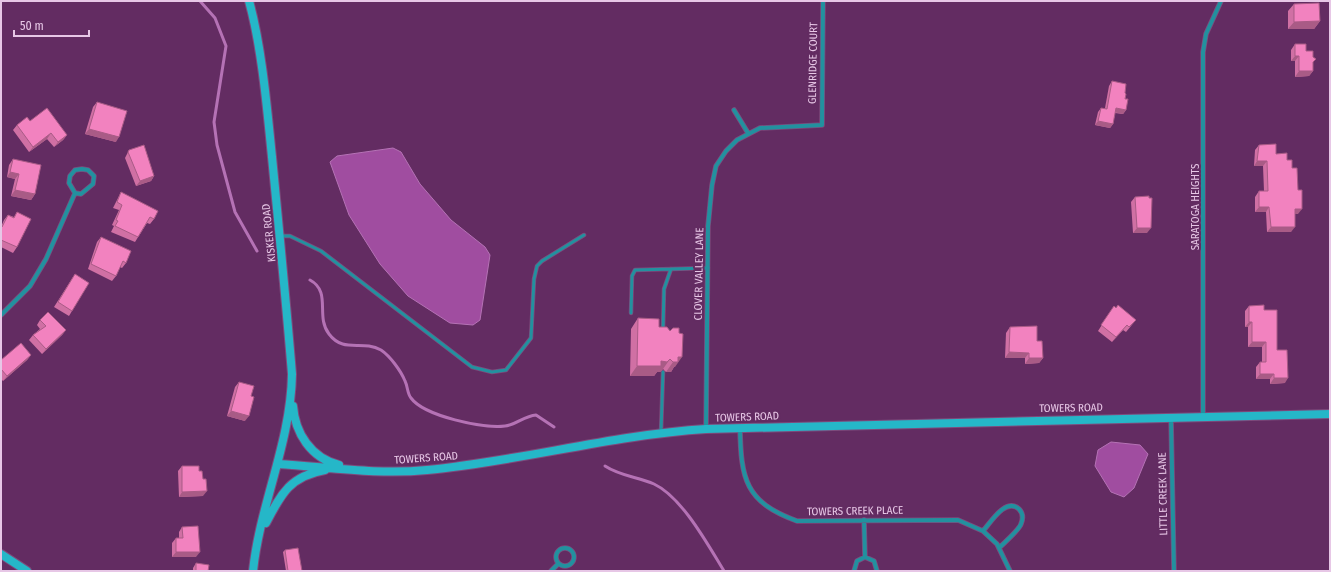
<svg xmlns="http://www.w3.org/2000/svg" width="1331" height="572" viewBox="0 0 1331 572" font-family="'Fira Sans Condensed',sans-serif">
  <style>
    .water { fill: #a04da0; stroke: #b572b5 }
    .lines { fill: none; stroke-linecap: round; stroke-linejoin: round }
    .stream { stroke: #b572b5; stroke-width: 3 }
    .lane-casing { stroke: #7d4b7c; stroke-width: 4.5 }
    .street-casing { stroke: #7d4b7c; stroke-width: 5.5 }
    .secondary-casing { stroke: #7d4b7c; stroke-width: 10 }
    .lane { stroke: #22919f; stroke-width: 3 }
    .street { stroke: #22919f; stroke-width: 4 }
    .secondary { stroke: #25b7c8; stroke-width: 8 }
    .wall { fill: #d070a4 }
    .shaded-wall { fill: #a95b86 }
    .building { fill: #f282bf; stroke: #a95b86 }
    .labels { text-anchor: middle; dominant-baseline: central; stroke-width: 4; stroke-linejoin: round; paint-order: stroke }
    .street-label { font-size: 11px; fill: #e7c7e6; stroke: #632c62 }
  </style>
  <rect width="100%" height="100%" fill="#632c62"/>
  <!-- water -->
  <path class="water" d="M393,148L401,152L420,184L451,220L485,247L490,255L480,320L473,325L450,323L408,296L380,264L349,215L330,162L337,156Z
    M1111,442L1140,445L1148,454L1134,488L1124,497L1111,492L1095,466L1098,450Z"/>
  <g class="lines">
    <!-- stream -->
    <path class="stream" d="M200,1L215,18L226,46L214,122L217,145L235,212L257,251
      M310,280C332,292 315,316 329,334C344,354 362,339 381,350C390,356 401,371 405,381C408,387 407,393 411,398C424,416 484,429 505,426C516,425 524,416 536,415L554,427
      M605,466C620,476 638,477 654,484C682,497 708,545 724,571"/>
    <defs>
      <path id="lane" d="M281,236H290L321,251L472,367L492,372L506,370L531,338L534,279L537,266L542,261L584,235
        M631,313L632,276L635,270L708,268
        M663,330L664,289L671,269
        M661,432L663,372"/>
      <path id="street" d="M734,110L748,133
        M82,169L88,170L94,176L93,184L81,194L75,193L69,183L70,176L75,170Z
        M1,315L30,286L46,259L75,193
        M1203,416V52L1206,34L1221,1
        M1171,417L1174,571
        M740,428C741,479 745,502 797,521L958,520L983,531L997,544L1010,571
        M706,429L708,226L712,185L716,166L726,151L737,140L760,128L822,125L823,1
        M864,520L865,557
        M983,531C991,522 1006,497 1019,509C1023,513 1023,519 1021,524C1019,530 1005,542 1000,547
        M556 557a9 9 0 1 1 18 0a9 9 0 1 1-18 0Z
        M551,571L558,564
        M854,571L857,561L865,557L874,561L877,571"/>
      <path id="secondary" d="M249,1C262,48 267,108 272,157C279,229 286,301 292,374C291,442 260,504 253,571
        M293,406C295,433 311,458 339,465
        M278,464C328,467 378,475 427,470C521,461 612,435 706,429L1330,414
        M266,523C281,494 290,476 325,470
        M1,554L27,571"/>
    </defs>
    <!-- lane casing -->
    <use href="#lane" class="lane-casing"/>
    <!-- street casing -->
    <use href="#street" class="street-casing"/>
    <!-- secondary casing -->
    <use href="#secondary" class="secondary-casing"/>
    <!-- lane -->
    <use href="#lane" class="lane"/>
    <!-- street -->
    <use href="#street" class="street"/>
    <!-- secondary -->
    <use href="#secondary" class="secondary"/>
  </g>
  <!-- wall -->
  <path class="wall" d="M1294,4L1320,21L1314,29H1288V11Z
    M1295,44L1306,51L1313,63V71L1309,76L1295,77V61H1291V50Z
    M1112,81L1125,93L1126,110L1123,114L1115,113L1113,124L1110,128L1095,125L1098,112L1101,108H1105L1109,86Z
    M97,102L116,142L85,134L93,107Z
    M30,121L67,135L63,140L54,147L47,139L29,152L13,130L17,125Z
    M1259,145L1276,154L1287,160L1292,168L1298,214H1295L1291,232H1267L1266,212H1255V197L1259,191H1264L1263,166H1254L1255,150Z
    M129,150L154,176L151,181L136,186L125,158Z
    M13,159L35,194L31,200L11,196L15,179L7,177L9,165Z
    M121,192L154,219L150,224L147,223L135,242L111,232L114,226L112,225L119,210L113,208Z
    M1135,197L1149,198L1147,233H1133L1131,202Z
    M17,212V247L13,253L1,247V227L4,220L8,215L14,217Z
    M101,237L126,263L122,268L120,267L116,276L112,281L88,269L97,242Z
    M75,274L72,311L69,316L54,307Z
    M1114,306L1136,320L1126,332L1123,330L1112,342L1098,331Z
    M1249,306L1264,310L1277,350L1285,383L1270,384V379H1256V367L1260,362H1262V347H1248V327H1245V311Z
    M638,318L659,327L675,367H674L671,372H666L663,369L660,372H657L654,376H630L631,329Z
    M40,320L66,330L62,335L42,354L29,340L33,335L40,329L37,325Z
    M1010,327L1037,341L1043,358L1039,363L1025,364V358H1005L1006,333Z
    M31,355L27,360L3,381L1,379V360Z
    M239,382L245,421L227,416L235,387Z
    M182,466L199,471L203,496L179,497L178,471Z
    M182,527L196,557H172V543L176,538H179V532Z
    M285,550L302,571H286L283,552Z
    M196,563L208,571H193V568Z"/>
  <!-- shaded-wall -->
  <path class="shaded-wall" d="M1320,21L1314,29H1288L1294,22Z
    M1295,56H1299L1295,61H1291Z
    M1299,71H1313L1309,76L1295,77Z
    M1116,108L1126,110L1123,114L1113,112Z
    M1098,121L1113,124L1110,128L1095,125Z
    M89,129L119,137L116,142L85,134Z
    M51,133L47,139L29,152L33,147Z
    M67,135L63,140L54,147L58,142Z
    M1257,161H1267L1263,166H1254Z
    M10,172L19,174L15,179L7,177Z
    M154,176L151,181L136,186L140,181Z
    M15,190L35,194L31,200L11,196Z
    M1259,207H1269L1266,212H1255Z
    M1295,209H1302L1298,214H1291Z
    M1271,227H1295L1291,232H1267Z
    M1137,228H1151L1147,233H1133Z
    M1249,322H1252L1248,327H1245Z
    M1127,325L1123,330L1112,342L1116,337Z
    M66,330L62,335L42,354L46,349Z
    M1252,342H1266L1262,347H1248Z
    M1009,352L1029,353L1025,358H1005Z
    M31,355L27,360L3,381L7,376Z
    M678,357H682L675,367H674L671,372H666L673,362Z
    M1029,358H1043L1039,363L1025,364Z
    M670,359L663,369L660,372H657L654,376H630L637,366L661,361Z
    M1260,374H1274L1270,379H1256Z
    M1274,378H1288L1285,383L1270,384Z
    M231,411L249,416L245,421L227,416Z
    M207,491L203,496L179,497L182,492Z
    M176,552H200L196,557H172Z"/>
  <!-- building -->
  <path class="building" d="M1319,3L1320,21L1294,22V4Z
    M1295,44H1306V51H1313V57L1316,59L1313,62V71H1299V56H1295Z
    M1112,81L1126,84L1125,93L1126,94L1125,99H1128L1126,110L1116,108L1113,124L1098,121L1101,108L1107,109Z
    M97,102L127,111L119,137L89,129Z
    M47,108L67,135L58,142L51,133L33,147L17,125L27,117L30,121Z
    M1276,144V154L1287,153V160H1292V168H1297L1298,190H1302V209H1295V227H1271L1269,207H1259V191H1268L1267,161H1257L1259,145Z
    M144,145L154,176L140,181L128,152L129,150Z
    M13,159L41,165L35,194L15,190L19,174L10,172Z
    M121,192L158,211L154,219L150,217L138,237L115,226L118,221L116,220L122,205L117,202Z
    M1149,196V198H1152L1151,228H1137L1135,197Z
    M17,212L31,219L17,247L1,240V227H2L8,215L14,218Z
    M101,237L131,251L126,263L123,261L116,276L91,264Z
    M75,274L89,283L72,311L58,302Z
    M1118,305L1136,320L1129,327L1127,325L1116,337L1101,325L1114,306L1116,308Z
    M1264,305V310H1277V350H1287L1288,378H1274V374H1260V362H1266V342H1252V322H1249V306Z
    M48,312L66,330L46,349L33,335L46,326L40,320Z
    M638,318L659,319V327H667L670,331L673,328H679V333L683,334L682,357H678V362H673L670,359L667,362L661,361V366H637Z
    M1037,326V341H1042L1043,358H1029V353L1009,352L1010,327Z
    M21,343L31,355L7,376L1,369V360Z
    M239,382L254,386L251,396L254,397L249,416L231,411Z
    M182,466H199V471H202L203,479H206L207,491L182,492Z
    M198,526L200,552H176V538H183L182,527Z
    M298,548L302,571H288L285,550Z
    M196,563L209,565L208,571H196Z"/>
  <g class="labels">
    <!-- street labels -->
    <g class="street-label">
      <text transform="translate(813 63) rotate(-89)">GLENRIDGE COURT</text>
      <text transform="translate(1195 207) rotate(-90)">SARATOGA HEIGHTS</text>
      <text transform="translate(269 233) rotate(-96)">KISKER ROAD</text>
      <text transform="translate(699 274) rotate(-89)">CLOVER VALLEY LANE</text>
      <text transform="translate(1071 408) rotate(-1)">TOWERS ROAD</text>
      <text transform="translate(747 417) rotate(-2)">TOWERS ROAD</text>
      <text transform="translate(426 458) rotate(-4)">TOWERS ROAD</text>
      <text transform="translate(1163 494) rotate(-91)">LITTLE CREEK LANE</text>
      <text transform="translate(855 511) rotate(-1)">TOWERS CREEK PLACE</text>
    </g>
  </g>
  <!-- border -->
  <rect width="1331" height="572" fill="none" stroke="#e7c7e6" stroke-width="4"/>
  <!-- scale -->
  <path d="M14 30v6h75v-6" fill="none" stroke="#e7c7e6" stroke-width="2"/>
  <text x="20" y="30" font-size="12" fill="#e7c7e6" stroke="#632c62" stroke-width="3" paint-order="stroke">50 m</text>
</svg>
